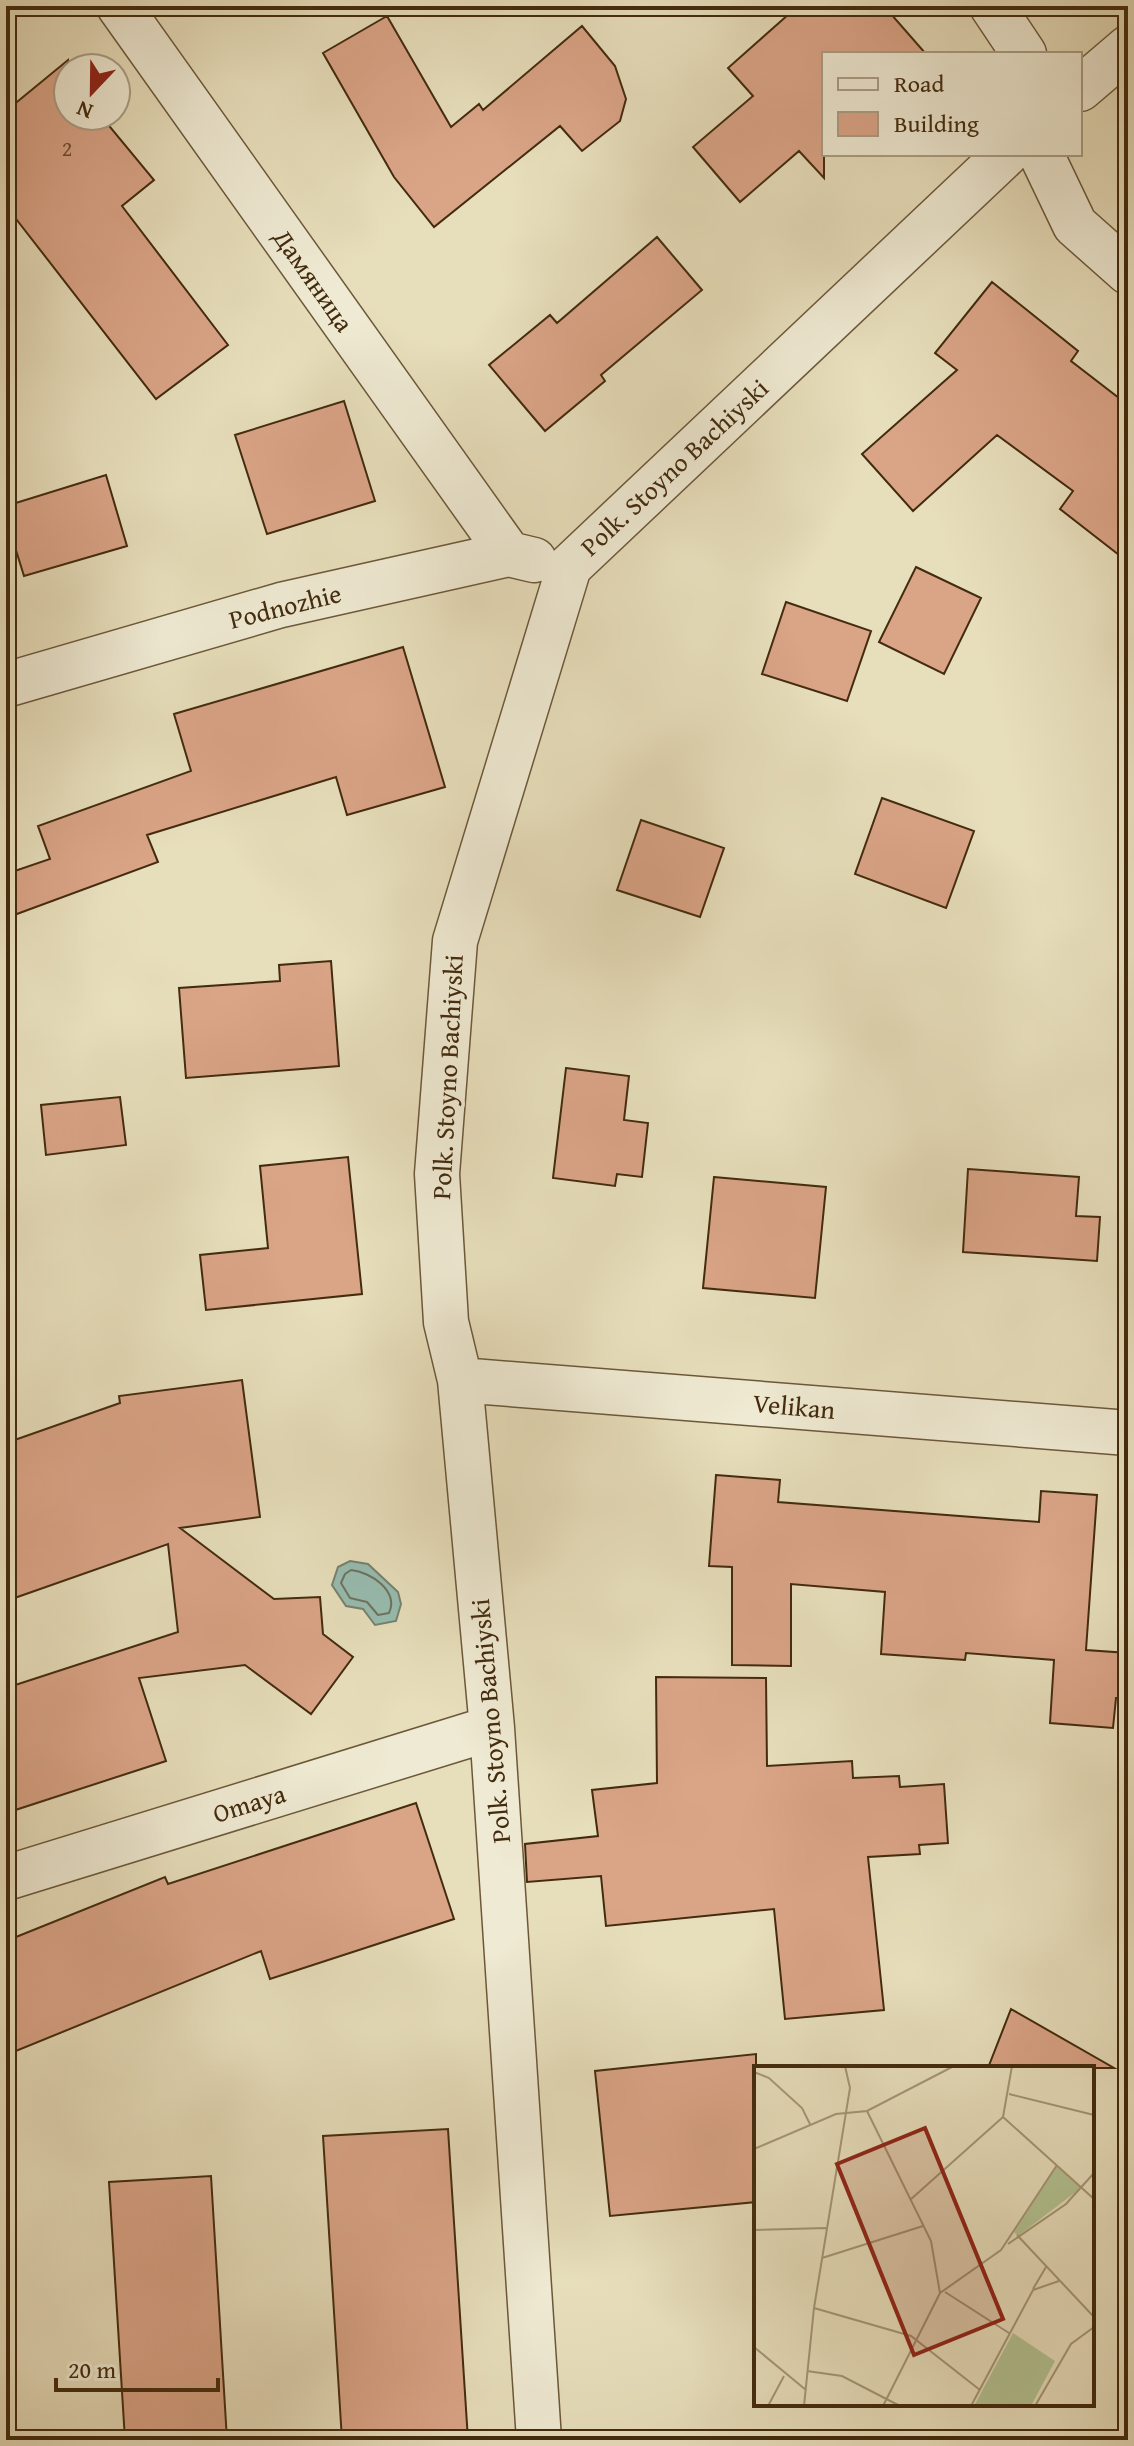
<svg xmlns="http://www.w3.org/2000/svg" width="1134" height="2446" viewBox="0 0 1134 2446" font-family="'Gentium Book Plus',serif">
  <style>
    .water { fill: #97bcb0; stroke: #75826f; stroke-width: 2 }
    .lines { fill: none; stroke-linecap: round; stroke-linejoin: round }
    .shore { stroke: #6d745f; stroke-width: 2 }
    .building { fill: #daa487; stroke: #432b0e; stroke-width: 2 }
    .street-casing { stroke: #6c5839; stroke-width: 47 }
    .street { stroke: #efead3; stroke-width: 44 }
    .labels { text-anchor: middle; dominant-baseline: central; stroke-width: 7; stroke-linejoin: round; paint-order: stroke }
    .number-label { font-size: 22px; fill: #69492c }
    .street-label { font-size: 26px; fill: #432b0e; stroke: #efead3 }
    .inset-road { fill: none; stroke: #a59676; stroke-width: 2 }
    .view { fill: #8f2418; fill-opacity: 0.15; stroke: #8f2418; stroke-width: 4 }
    .inset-edge { fill: none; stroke: #432b0e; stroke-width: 4 }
  </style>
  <rect width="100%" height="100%" fill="#e7debb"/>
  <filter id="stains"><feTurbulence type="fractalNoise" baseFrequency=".0025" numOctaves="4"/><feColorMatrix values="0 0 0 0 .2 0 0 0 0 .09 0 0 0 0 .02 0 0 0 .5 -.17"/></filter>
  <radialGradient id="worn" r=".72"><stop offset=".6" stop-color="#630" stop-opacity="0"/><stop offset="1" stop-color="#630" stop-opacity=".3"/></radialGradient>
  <!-- water -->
  <path class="water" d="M350,1561L368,1564L398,1592L401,1604L396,1621L375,1625L363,1609L346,1606L332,1585L338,1567Z"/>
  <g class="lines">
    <!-- shore -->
    <path class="shore" d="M351,1570C371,1572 399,1591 389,1613L378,1615L367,1602L350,1598L341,1583L345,1574Z"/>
  </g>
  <!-- building -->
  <path class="building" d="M798,6H884L926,54H824V178L799,151L740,202L693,147L753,96L728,68Z
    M387,16L451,127L479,104L483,110L582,26L615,66L626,99L620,121L582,151L560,126L434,227L394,177L323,53Z
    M68,60V116H101L154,180L122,206L228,345L156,399L6,206V111Z
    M657,237L702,290L601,375L605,381L545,431L489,365L550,315L557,323Z
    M992,282L1078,351L1071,361L1128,405V562L1060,509L1073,491L997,435L913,511L862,454L957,370L935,353Z
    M344,401L375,501L267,534L235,435Z
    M106,475L127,546L24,576L6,518V506Z
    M916,567L981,598L944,674L879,642Z
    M786,602L871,631L847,701L762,674Z
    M403,647L445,787L347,815L336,777L147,835L158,862L6,918V874L50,859L38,826L191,771L174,714Z
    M882,798L974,831L946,908L855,874Z
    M641,820L724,848L700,917L617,890Z
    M331,961L339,1066L186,1078L179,988L280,981L279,965Z
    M566,1068L629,1076L624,1120L648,1123L642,1177L617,1174L615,1186L553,1178Z
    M120,1097L126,1145L46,1155L41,1105Z
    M348,1157L362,1294L206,1310L200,1255L268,1248L260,1166Z
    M968,1169L1079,1177L1076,1216L1100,1217L1097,1261L963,1252Z
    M714,1177L826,1187L815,1298L703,1288Z
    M242,1380L260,1517L180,1528L274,1599L320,1597L323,1634L353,1657L311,1714L245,1665L139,1678L166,1761L6,1813V1688L178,1632L168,1544L6,1601V1443L120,1403L119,1396Z
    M716,1475L780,1480L778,1502L1039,1522L1041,1491L1097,1495L1086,1650L1128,1653L1126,1698H1116L1113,1728L1050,1723L1054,1660L966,1653L965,1660L881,1654L885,1592L791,1584V1666L732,1665V1567L709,1566Z
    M656,1677L766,1678L767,1766L852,1761L853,1778L899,1776L900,1787L944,1784L948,1843L919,1845L920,1854L868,1857L884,2010L785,2019L774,1909L606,1926L601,1876L527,1882L525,1844L598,1836L592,1790L657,1783Z
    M416,1803L454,1919L270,1979L261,1951L6,2055V1941L165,1877L168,1884Z
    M1011,2009L1114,2068H988Z
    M756,2054V2202L610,2216L595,2071Z
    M448,2129L468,2440H342L323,2136Z
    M211,2176L227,2440H125L109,2182Z"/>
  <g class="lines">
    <defs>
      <path id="street" d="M119,6L509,554
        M992,6L1024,54
        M1080,89L1128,48
        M1041,154L1075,225L1128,272
        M6,685L281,605L509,554L534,560
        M460,1380L1128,1433
        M6,1878L492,1728
        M539,2440L492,1728L460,1380L446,1322L437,1174L455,941L569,567L1006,154"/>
    </defs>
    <!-- street casing -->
    <use href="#street" class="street-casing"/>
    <!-- street -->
    <use href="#street" class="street"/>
  </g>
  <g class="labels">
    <!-- number labels -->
    <g class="number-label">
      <text x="67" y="148">2</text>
    </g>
    <!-- street labels -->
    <g class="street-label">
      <text transform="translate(314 280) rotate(55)">Дамяница</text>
      <text transform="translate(674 467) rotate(-43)">Polk. Stoyno Bachiyski</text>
      <text transform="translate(285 606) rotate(-14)">Podnozhie</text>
      <text transform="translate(447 1077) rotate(-87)">Polk. Stoyno Bachiyski</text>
      <text transform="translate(794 1406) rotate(5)">Velikan</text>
      <text transform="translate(490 1721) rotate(-95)">Polk. Stoyno Bachiyski</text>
      <text transform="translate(249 1803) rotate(-17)">Omaya</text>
    </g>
  </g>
  <!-- overview -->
  <g transform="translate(754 2066)">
    <rect width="340" height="340" fill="#e7debb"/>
    <path d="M303,99L327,122L264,170L260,166ZM259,267L301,295L277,340H220Z" fill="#b3c292"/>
    <path class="inset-road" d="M0,6L15,12L48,42L56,58M255,28L340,49M113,45L177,175L186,227L129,340M249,51L340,133M0,83L82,48L113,45L200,0M156,134L249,51L258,0M0,164L72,162M263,169L340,251M254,178L312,138L340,107M68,192L169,160M279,223L292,201M191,226L255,267M186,227L247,184L303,99M60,242L157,270L226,324M0,281L52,324M53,305L88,310L146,340M14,340L30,310M50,340L60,242L96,22L91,0M217,340L279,224L305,215M281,340L317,278L340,261"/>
    <path class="view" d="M171,62L249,253L160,289L83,98Z"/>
    <rect width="340" height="340" class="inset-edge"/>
  </g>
  <!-- margin -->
  <rect width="1134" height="2446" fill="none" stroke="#e7debb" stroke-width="32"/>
  <rect x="8" y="8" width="1118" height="2430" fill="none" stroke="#432b0e" stroke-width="4"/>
  <rect x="16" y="16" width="1102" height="2414" fill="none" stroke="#432b0e" stroke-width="2"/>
  <!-- legend -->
  <rect x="822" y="52" width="260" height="104" fill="#efead3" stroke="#aa9e84" stroke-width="2"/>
  <rect x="838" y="78" width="40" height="12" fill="#efead3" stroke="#aa9e84" stroke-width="2"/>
  <text x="894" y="92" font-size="24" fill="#432b0e">Road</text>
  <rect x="838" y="112" width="40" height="24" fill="#daa487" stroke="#aa9e84" stroke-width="2"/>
  <text x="894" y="132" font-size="24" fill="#432b0e">Building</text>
  <!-- north arrow -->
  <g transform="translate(92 92) rotate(202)"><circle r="38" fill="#efead3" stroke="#aa9e84" stroke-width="2"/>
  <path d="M0-6L14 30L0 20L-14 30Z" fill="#8f2418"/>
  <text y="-12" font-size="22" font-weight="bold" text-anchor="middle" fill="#432b0e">N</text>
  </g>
  <!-- scale -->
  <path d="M56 2378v12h162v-12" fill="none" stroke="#432b0e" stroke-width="4"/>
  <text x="68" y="2378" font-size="24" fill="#432b0e" stroke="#efead3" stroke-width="6" paint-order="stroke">20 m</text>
  <rect width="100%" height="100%" filter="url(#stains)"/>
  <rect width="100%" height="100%" fill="url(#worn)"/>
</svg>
